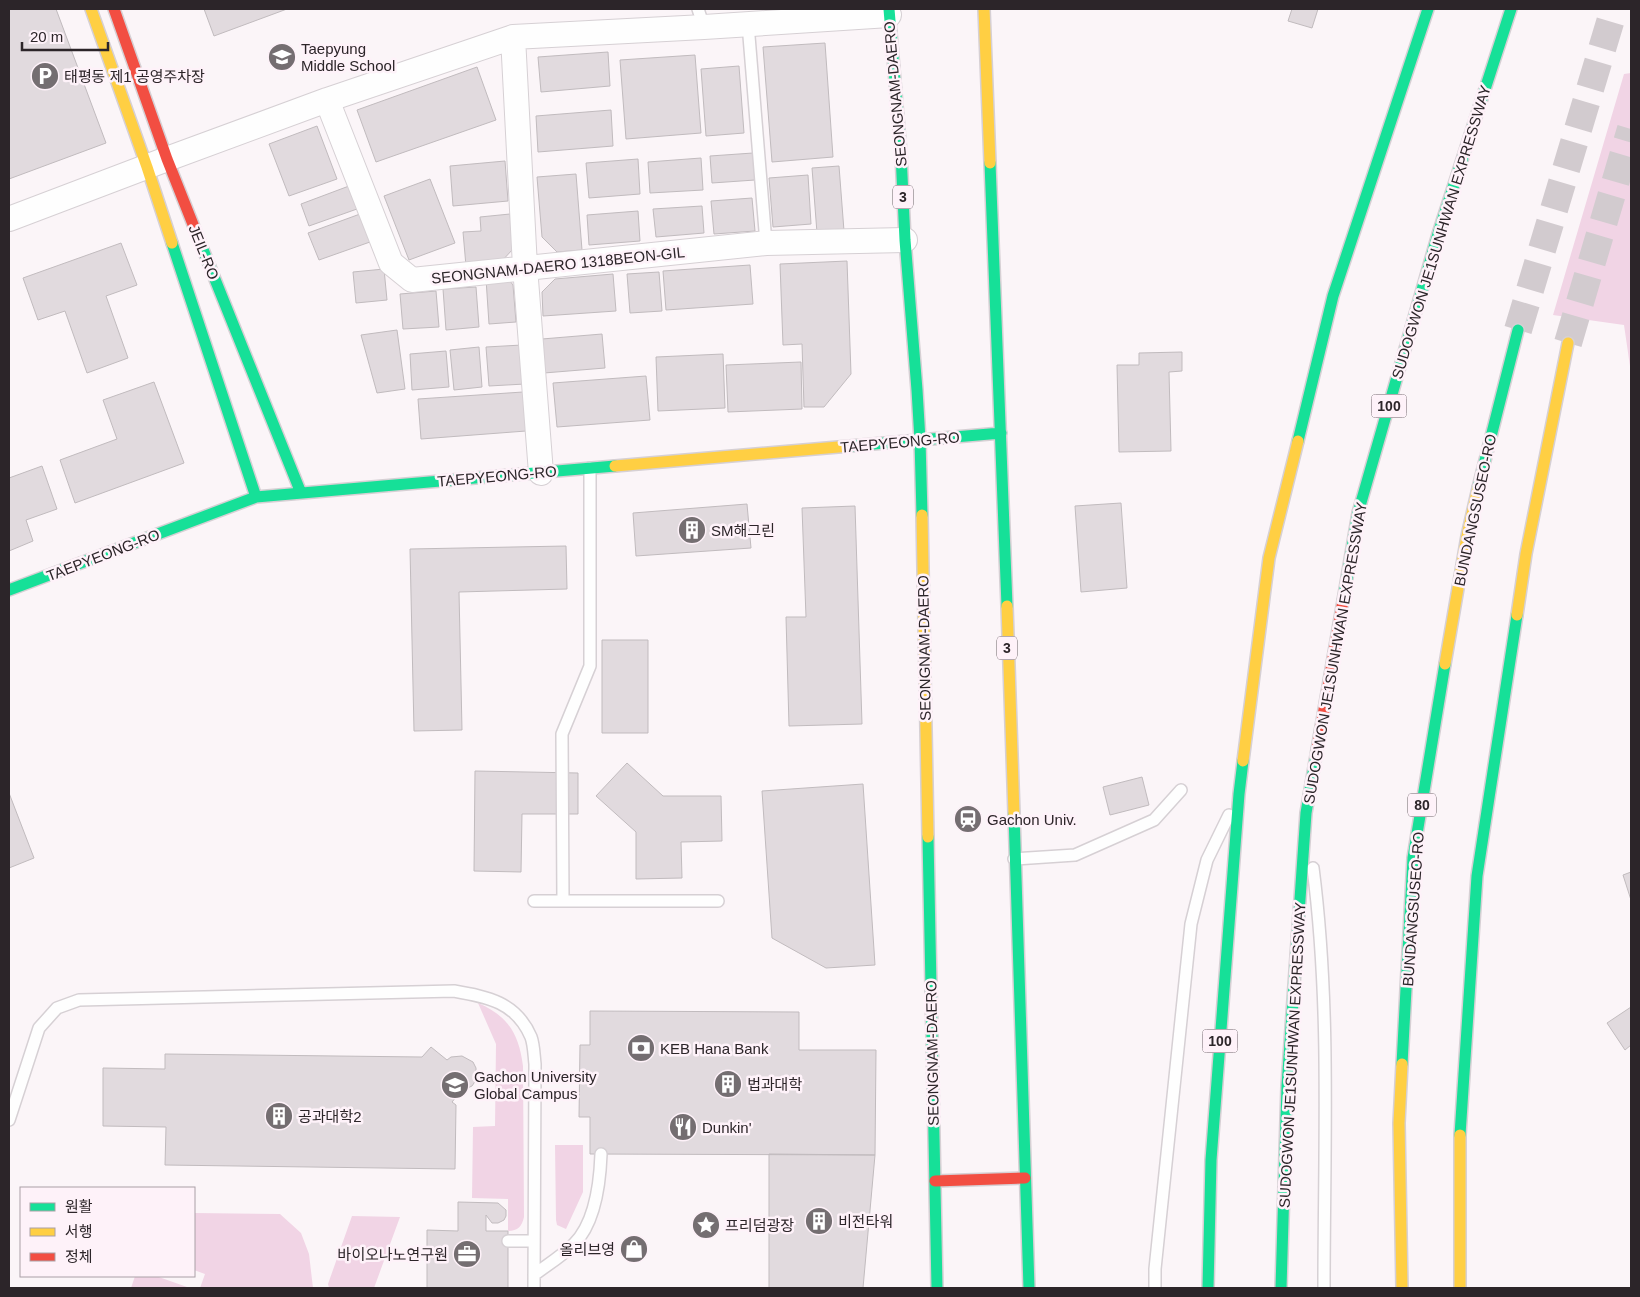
<svg xmlns="http://www.w3.org/2000/svg" width="1640" height="1297" viewBox="0 0 1640 1297" font-family="Arial,'Noto Sans KR',sans-serif">
  <style>
    .green { fill: #f1d4e5 }
    .building { fill: #e1dade; stroke: #c1bbbe }
    .lines { fill: none; stroke-linecap: round; stroke-linejoin: round }
    .highway-tunnel { stroke: #d2cbcf; stroke-width: 28; stroke-dasharray: 28 14; stroke-linecap: butt }
    .lane-casing { stroke: #d6d0d4; stroke-width: 14 }
    .street-casing { stroke: #d6d0d4; stroke-width: 26 }
    .fast-casing { stroke: #d6d0d4; stroke-width: 14 }
    .slow-casing { stroke: #d6d0d4; stroke-width: 14 }
    .jam-casing { stroke: #d6d0d4; stroke-width: 14 }
    .lane { stroke: #fefefe; stroke-width: 11 }
    .street { stroke: #fefefe; stroke-width: 24 }
    .fast { stroke: #16e098; stroke-width: 11 }
    .slow { stroke: #ffcf43; stroke-width: 11 }
    .jam { stroke: #f24e42; stroke-width: 11 }
    .labels { text-anchor: middle; dominant-baseline: central; stroke-width: 5; stroke-linejoin: round; paint-order: stroke }
    .shield { fill: #fef2f9; stroke: #6b6267; stroke-width: 1 }
    .shield-label { font-size: 14px; font-weight: bold; fill: #2c2529 }
    .poi-label { font-size: 15px; fill: #2c2529; stroke: #fef2f9; text-anchor: start }
    .street-label { font-size: 15px; fill: #2c2529; stroke: #fef2f9 }
  </style>
  <rect width="100%" height="100%" fill="#fbf5f8"/>
  <!-- green -->
  <path class="green" d="M1631,73V373L1624,325L1553,315L1624,74Z
    M478,1003C508,1016 519,1034 523,1066L524,1217C522,1226 518,1231 508,1231V1199L472,1198L473,1127L495,1126L496,1044Z
    M555,1145H583V1192L566,1229L557,1225L556,1220Z
    M194,1213L280,1214L301,1233L309,1254L313,1288H200L205,1274L194,1270Z
    M352,1216L400,1217L374,1288H329L328,1284Z
    M135,1276H156L187,1287V1288H131Z"/>
  <!-- building -->
  <path class="building" d="M9,9H56L106,143L9,179Z
    M204,9H287L214,36Z
    M1292,9H1318L1312,28L1288,21Z
    M825,43L833,157L772,162L763,47Z
    M608,52L610,86L541,92L538,57Z
    M695,55L701,133L626,139L620,60Z
    M739,66L744,133L706,136L701,69Z
    M477,67L496,120L376,162L357,110Z
    M611,110L613,146L538,152L536,116Z
    M317,126L337,179L289,196L269,144Z
    M753,153L755,180L712,183L710,156Z
    M701,158L703,190L650,193L648,162Z
    M638,159L640,194L589,198L586,163Z
    M505,161L508,201L453,206L450,166Z
    M839,166L844,231L817,233L812,168Z
    M576,174L582,250L557,252L542,237L537,177Z
    M808,175L811,224L773,227L769,178Z
    M430,179L455,243L409,260L384,196Z
    M349,186L357,209L309,226L301,204Z
    M752,198L755,231L714,234L711,201Z
    M702,206L704,233L656,237L653,209Z
    M638,211L640,241L589,245L587,215Z
    M360,214L370,242L319,260L308,233Z
    M510,214L513,249L500,263L466,266L463,232L481,231L480,217Z
    M121,243L137,285L106,296L128,358L87,373L65,311L38,320L23,278Z
    M847,261L851,374L824,407H804L802,344L783,345L780,264Z
    M750,265L753,304L666,310L663,271Z
    M384,269L387,300L356,303L353,272Z
    M659,272L662,311L630,313L627,274Z
    M613,274L616,311L543,316L542,292L555,279Z
    M507,277L513,285L516,322L489,324L486,279Z
    M476,287L479,327L446,330L443,289Z
    M436,291L439,327L403,329L400,294Z
    M397,330L405,389L377,393L361,335Z
    M602,334L605,368L544,373L542,339Z
    M522,345L525,384L489,386L486,347Z
    M479,347L482,387L454,390L450,350Z
    M446,351L449,387L412,390L410,354Z
    M1182,352V371L1169,372L1171,451L1119,452L1117,365H1139V353Z
    M723,354L725,408L658,411L656,357Z
    M801,362L802,409L728,412L726,365Z
    M646,376L650,420L557,427L553,383Z
    M154,382L184,463L75,503L60,460L117,439L103,400Z
    M523,392L526,431L421,439L418,399Z
    M42,466L57,509L26,520L33,541L9,551V478Z
    M1121,503L1127,588L1081,592L1075,506Z
    M747,504L751,548L636,556L633,513Z
    M855,506L862,724L789,726L786,617H806L802,508Z
    M566,546L567,589L459,592L462,730L414,731L410,549Z
    M602,640H648V733H602Z
    M627,763L663,796H721L722,841L681,842L682,878L636,879V832L596,796Z
    M475,771L578,773V814H522L521,872L474,871Z
    M1142,777L1149,805L1110,815L1103,787Z
    M863,784L875,965L826,968L772,938L762,791Z
    M9,793L34,858L9,868Z
    M1631,872V900L1623,875Z
    M1631,1007V1045L1625,1050L1607,1023Z
    M590,1011L799,1012V1050H876L875,1155L590,1154V1117H579L580,1045H590Z
    M431,1047L447,1060L451,1057L462,1056L473,1062L476,1068V1080L472,1086L461,1091L452,1102L456,1105L455,1169L165,1165L166,1127L103,1126V1068L165,1069V1054L422,1057Z
    M769,1154L875,1155L863,1288H769Z
    M458,1202L498,1203L506,1210V1216L504,1220L498,1223H492L486,1215V1231H508V1288H427V1230L458,1231Z"/>
  <g class="lines">
    <!-- highway-tunnel -->
    <path class="highway-tunnel" d="M1518,330L1614,9
      M1568,343L1631,129"/>
    <defs>
      <path id="lane" d="M698,9L704,27
        M748,24L766,243
        M1014,859L1075,855L1154,820L1181,790
        M1313,868C1331,1007 1324,1148 1324,1288
        M534,901H718
        M563,901L562,734L590,666V468
        M9,1120L39,1028L57,1008L79,1000L454,991C488,997 516,1002 531,1037C534,1045 534,1056 535,1064L534,1288
        M508,1241H534
        M534,1275C547,1265 562,1256 574,1244C595,1223 600,1182 601,1154
        M1155,1288V1269L1191,924L1207,860L1229,815"/>
      <path id="street" d="M513,37L525,267L541,473
        M327,100L391,263L412,280L766,243L905,240
        M9,219L167,159L327,100L513,37L704,27L889,15"/>
      <path id="fast" d="M889,9L901,154L905,240L917,390L920,440L922,515
        M990,163L1007,606
        M200,242L301,493
        M172,243L256,497
        M1298,441L1333,296L1428,9
        M850,446L1001,433
        M1478,488L1518,330
        M9,590L256,497L615,466
        M1343,601L1358,513L1438,234L1511,9
        M1014,814L1029,1288
        M928,837L937,1288
        M1402,1064L1413,858L1445,664
        M1460,1135L1477,876L1517,615
        M1208,1288L1211,1160L1239,794L1243,761
        M1281,1288L1287,1086L1306,813L1317,750"/>
      <path id="slow" d="M91,9L147,167L172,243
        M984,9L990,163
        M615,466L850,446
        M922,515L928,837
        M1007,606L1014,814
        M1517,615L1526,554L1568,343
        M1445,664L1467,536L1478,488
        M1243,761L1269,558L1298,441
        M1460,1135V1288
        M1402,1288L1399,1123L1402,1064"/>
      <path id="jam" d="M114,9L167,159L200,242
        M1317,750L1343,601
        M935,1181L1025,1178"/>
    </defs>
    <!-- lane casing -->
    <use href="#lane" class="lane-casing"/>
    <!-- street casing -->
    <use href="#street" class="street-casing"/>
    <!-- fast casing -->
    <use href="#fast" class="fast-casing"/>
    <!-- slow casing -->
    <use href="#slow" class="slow-casing"/>
    <!-- jam casing -->
    <use href="#jam" class="jam-casing"/>
    <!-- lane -->
    <use href="#lane" class="lane"/>
    <!-- street -->
    <use href="#street" class="street"/>
    <!-- fast -->
    <use href="#fast" class="fast"/>
    <!-- slow -->
    <use href="#slow" class="slow"/>
    <!-- jam -->
    <use href="#jam" class="jam"/>
  </g>
  <!-- icons -->
  <defs>
    <symbol id="school-disc" viewBox="-11 -11 22 22"><circle r="9.5" fill="#746e71" stroke="#fef2f9"/><path d="M0-5L7-2L0 1L-7-2ZM-4 1L0 2.5L4 1V4Q0 6-4 4Z" fill="#fff"/></symbol>
    <symbol id="parking-disc" viewBox="-11 -11 22 22"><circle r="9.5" fill="#746e71" stroke="#fef2f9"/><path d="M-3.5-5.5H1a3.5 3.5 0 0 1 0 7H-1V5.5H-3.5ZM-1-3.4V-.6H.8a1.4 1.4 0 0 0 0-2.8Z" fill="#fff"/></symbol>
    <symbol id="building-disc" viewBox="-11 -11 22 22"><circle r="9.5" fill="#746e71" stroke="#fef2f9"/><path d="M-4-6H4V6H1V3H-1V6H-4ZM-2.5-4.3h1.7v1.8h-1.7ZM.8-4.3h1.7v1.8H.8ZM-2.5-1h1.7V.8h-1.7ZM.8-1h1.7V.8H.8Z" fill="#fff"/></symbol>
    <symbol id="station-disc" viewBox="-11 -11 22 22"><circle r="9.5" fill="#746e71" stroke="#fef2f9"/><path d="M-3-6H3Q5-6 5-4V2Q5 4 3 4L4.5 6H3L1.5 4h-3L-3 6H-4.5L-3 4Q-5 4-5 2V-4Q-5-6-3-6ZM-3.5-4v3h7v-3ZM-3.5 1v1.5H-2V1ZM2 1v1.5H3.5V1Z" fill="#fff"/></symbol>
    <symbol id="bank-disc" viewBox="-11 -11 22 22"><circle r="9.5" fill="#746e71" stroke="#fef2f9"/><path d="M-6-4H6V4H-6ZM0-2.3a2.3 2.3 0 1 0 0 4.6a2.3 2.3 0 1 0 0-4.6Z" fill="#fff"/></symbol>
    <symbol id="university-disc" viewBox="-11 -11 22 22"><circle r="9.5" fill="#746e71" stroke="#fef2f9"/><path d="M0-5L7-2L0 1L-7-2ZM-4 1L0 2.5L4 1V4Q0 6-4 4Z" fill="#fff"/></symbol>
    <symbol id="restaurant-disc" viewBox="-11 -11 22 22"><circle r="9.5" fill="#746e71" stroke="#fef2f9"/><path d="M-5-6h1v4h1v-4h1v4h1v-4h1v5L-1.5 .5V6h-2V.5L-5-1ZM5-6V6H3V1.5H1.5Q1.5-4 5-6Z" fill="#fff"/></symbol>
    <symbol id="sight-disc" viewBox="-11 -11 22 22"><circle r="9.5" fill="#746e71" stroke="#fef2f9"/><path d="M0-6L1.8-2.2L6-1.7L2.9 1.2L3.7 5.4L0 3.3L-3.7 5.4L-2.9 1.2L-6-1.7L-1.8-2.2Z" fill="#fff"/></symbol>
    <symbol id="shop-disc" viewBox="-11 -11 22 22"><circle r="9.5" fill="#746e71" stroke="#fef2f9"/><path d="M-5-2.5h2.3a2.7 3.5 0 0 1 5.4 0H5L5.5 6h-11ZM-1.5-2.5h3a1.5 2.3 0 0 0-3 0Z" fill="#fff"/></symbol>
    <symbol id="office-disc" viewBox="-11 -11 22 22"><circle r="9.5" fill="#746e71" stroke="#fef2f9"/><path d="M-6-3h4V-5.5h4V-3h4V5H-6ZM-1-4.5V-3h2v-1.5ZM-6 0V1H6V0Z" fill="#fff"/></symbol>
  </defs>
  <g fill-rule="evenodd">
    <use href="#school-disc" x="266" y="41" width="32" height="32"/>
    <use href="#parking-disc" x="29" y="60" width="32" height="32"/>
    <use href="#building-disc" x="676" y="514" width="32" height="32"/>
    <use href="#station-disc" x="952" y="803" width="32" height="32"/>
    <use href="#bank-disc" x="625" y="1032" width="32" height="32"/>
    <use href="#building-disc" x="712" y="1068" width="32" height="32"/>
    <use href="#university-disc" x="439" y="1069" width="32" height="32"/>
    <use href="#building-disc" x="263" y="1100" width="32" height="32"/>
    <use href="#restaurant-disc" x="667" y="1111" width="32" height="32"/>
    <use href="#building-disc" x="803" y="1205" width="32" height="32"/>
    <use href="#sight-disc" x="690" y="1209" width="32" height="32"/>
    <use href="#shop-disc" x="618" y="1233" width="32" height="32"/>
    <use href="#office-disc" x="451" y="1238" width="32" height="32"/>
  </g>
  <g class="labels">
    <!-- shield labels -->
    <g class="shield">
      <rect x="893" y="185.5" width="20" height="23" rx="4"/>
      <rect x="1371.5" y="394.5" width="35" height="23" rx="4"/>
      <rect x="997" y="636.5" width="20" height="23" rx="4"/>
      <rect x="1408" y="793.5" width="28" height="23" rx="4"/>
      <rect x="1202.5" y="1029.5" width="35" height="23" rx="4"/>
    </g>
    <g class="shield-label">
      <text x="903" y="197">3</text>
      <text x="1389" y="406">100</text>
      <text x="1007" y="648">3</text>
      <text x="1422" y="805">80</text>
      <text x="1220" y="1041">100</text>
    </g>
    <!-- poi labels -->
    <g class="poi-label">
      <text x="301" y="48">Taepyung<tspan x="301" dy="17">Middle School</tspan></text>
      <text x="64" y="76">태평동 제1 공영주차장</text>
      <text x="711" y="530">SM해그린</text>
      <text x="987" y="819">Gachon Univ.</text>
      <text x="660" y="1048">KEB Hana Bank</text>
      <text x="474" y="1076">Gachon University<tspan x="474" dy="17">Global Campus</tspan></text>
      <text x="747" y="1084">법과대학</text>
      <text x="298" y="1116">공과대학2</text>
      <text x="702" y="1127">Dunkin'</text>
      <text x="838" y="1221">비전타워</text>
      <text x="725" y="1225">프리덤광장</text>
      <text x="615" y="1249" text-anchor="end">올리브영</text>
      <text x="448" y="1254" text-anchor="end">바이오나노연구원</text>
    </g>
    <!-- street labels -->
    <g class="street-label">
      <text transform="translate(895 94) rotate(-95)">SEONGNAM-DAERO</text>
      <text transform="translate(1441 232) rotate(-73)">SUDOGWON JE1SUNHWAN EXPRESSWAY</text>
      <text transform="translate(204 252) rotate(68)">JEIL-RO</text>
      <text transform="translate(558 265) rotate(-6)">SEONGNAM-DAERO 1318BEON-GIL</text>
      <text transform="translate(900 442) rotate(-5)">TAEPYEONG-RO</text>
      <text transform="translate(497 476) rotate(-5)">TAEPYEONG-RO</text>
      <text transform="translate(1475 510) rotate(-78)">BUNDANGSUSEO-RO</text>
      <text transform="translate(103 555) rotate(-21)">TAEPYEONG-RO</text>
      <text transform="translate(924 648) rotate(-91)">SEONGNAM-DAERO</text>
      <text transform="translate(1335 653) rotate(-80)">SUDOGWON JE1SUNHWAN EXPRESSWAY</text>
      <text transform="translate(1413 909) rotate(-86)">BUNDANGSUSEO-RO</text>
      <text transform="translate(932 1053) rotate(-91)">SEONGNAM-DAERO</text>
      <text transform="translate(1292 1055) rotate(-87)">SUDOGWON JE1SUNHWAN EXPRESSWAY</text>
    </g>
  </g>
  <!-- border -->
  <rect width="1640" height="1297" fill="none" stroke="#2c2529" stroke-width="20"/>
  <!-- legend -->
  <rect x="20" y="1187" width="175" height="90" fill="#fef2f9" stroke="#aaa0a6"/>
  <rect x="30" y="1203" width="25" height="8" fill="#16e098" stroke="#aaa0a6"/>
  <text x="65" y="1212" font-size="15" fill="#2c2529">원활</text>
  <rect x="30" y="1228" width="25" height="8" fill="#ffcf43" stroke="#aaa0a6"/>
  <text x="65" y="1237" font-size="15" fill="#2c2529">서행</text>
  <rect x="30" y="1253" width="25" height="8" fill="#f24e42" stroke="#aaa0a6"/>
  <text x="65" y="1262" font-size="15" fill="#2c2529">정체</text>
  <!-- scale -->
  <path d="M22 42v8h86v-8" fill="none" stroke="#2c2529" stroke-width="2.5"/>
  <text x="30" y="42" font-size="15" fill="#2c2529" stroke="#fef2f9" stroke-width="4" paint-order="stroke">20 m</text>
</svg>
